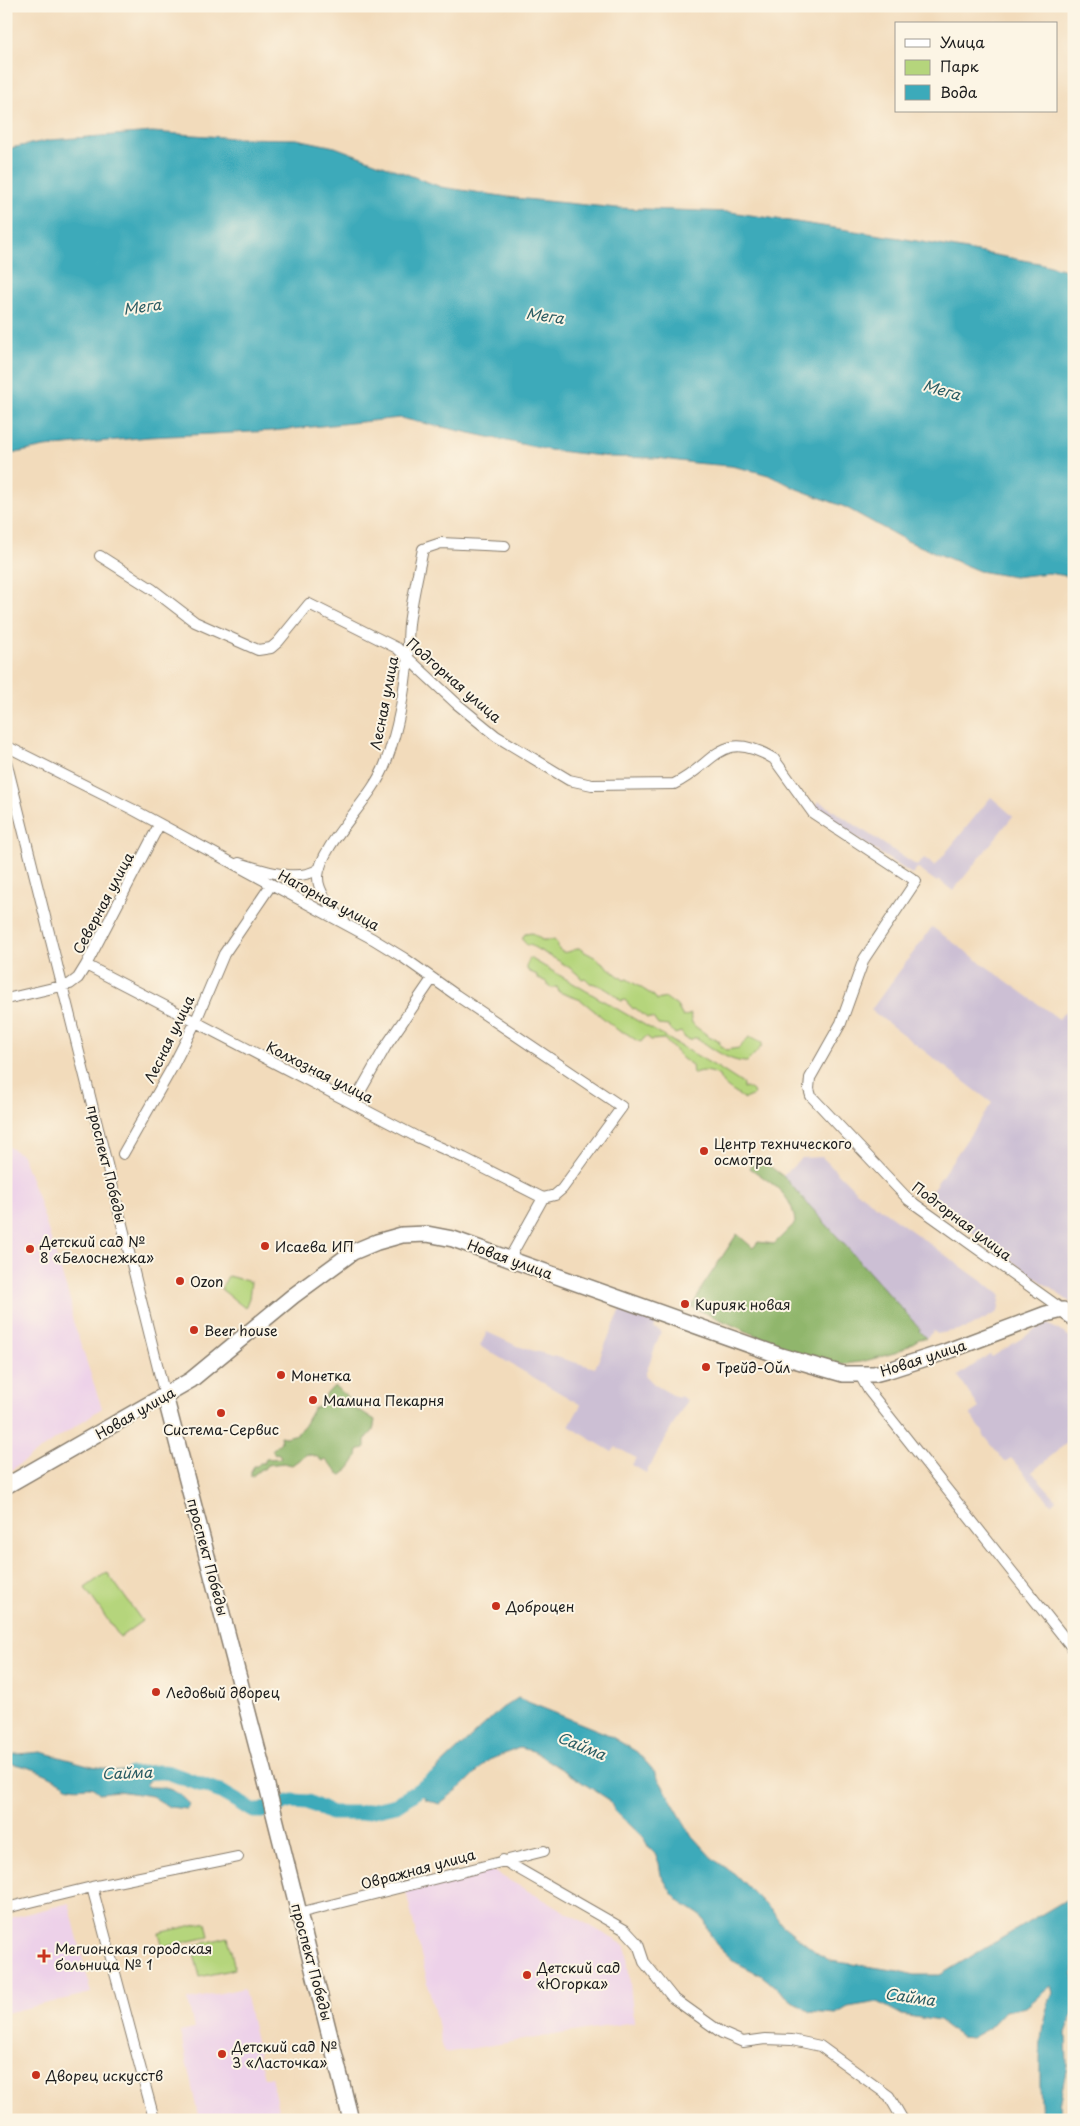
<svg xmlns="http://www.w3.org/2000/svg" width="1080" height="2126" viewBox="0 0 1080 2126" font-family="'Playpen Sans',sans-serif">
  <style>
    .built { fill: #edd1e9 }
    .industrial { fill: #ccbfd4 }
    .green { fill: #b5d57c; stroke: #68784c }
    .forest { fill: #90b66c; stroke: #566944 }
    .water { fill: #3caaba; stroke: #2c636b }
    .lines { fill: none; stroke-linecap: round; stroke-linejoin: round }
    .river { stroke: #3caaba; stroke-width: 15 }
    .street-casing { stroke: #877c6c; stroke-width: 12 }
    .secondary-casing { stroke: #877c6c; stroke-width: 18 }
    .street { stroke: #fff; stroke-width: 10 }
    .secondary { stroke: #fff; stroke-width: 15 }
    .poi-dot { fill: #c8321e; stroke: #fcf5e5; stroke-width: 2 }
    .labels { text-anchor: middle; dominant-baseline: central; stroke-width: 4; stroke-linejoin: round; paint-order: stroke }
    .street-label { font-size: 14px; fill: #1c1c1c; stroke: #fcf5e5 }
    .poi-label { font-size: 14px; fill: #1c1c1c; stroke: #fcf5e5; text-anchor: start }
    .water-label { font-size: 15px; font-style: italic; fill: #2a5c63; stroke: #fcf5e5 }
  </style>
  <rect width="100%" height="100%" fill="#fcf5e5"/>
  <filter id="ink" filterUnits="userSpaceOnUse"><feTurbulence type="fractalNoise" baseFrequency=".02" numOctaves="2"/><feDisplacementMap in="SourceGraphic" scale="10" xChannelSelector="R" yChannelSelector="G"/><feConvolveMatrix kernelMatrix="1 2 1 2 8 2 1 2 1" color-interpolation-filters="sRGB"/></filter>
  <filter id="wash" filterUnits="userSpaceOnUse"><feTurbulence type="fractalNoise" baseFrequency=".0096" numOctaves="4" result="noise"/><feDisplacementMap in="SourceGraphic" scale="20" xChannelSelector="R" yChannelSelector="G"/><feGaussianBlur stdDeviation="1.12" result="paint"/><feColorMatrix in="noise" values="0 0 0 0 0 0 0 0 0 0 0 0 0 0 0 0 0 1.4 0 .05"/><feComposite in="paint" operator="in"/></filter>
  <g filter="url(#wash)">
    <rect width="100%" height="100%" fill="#f2dbbb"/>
    <!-- built -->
    <path class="built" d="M6,1145L22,1155L37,1195L71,1303L72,1318L102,1408L8,1472L6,1470Z
      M489,1869L626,1946L634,2022L444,2053L406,1891Z
      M69,1903L91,1993L6,2013V1919Z
      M244,1988L264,2078L271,2076L280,2120H199L180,2032L194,2029L188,2000Z"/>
    <!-- industrial -->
    <path class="industrial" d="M991,797L1013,816L953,891L939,880L937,882L917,868L912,874L813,810L819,801L917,866L924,858L935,866Z
      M932,927L1059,1019L1065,1011L1074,1018V1305L926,1199L992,1103L871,1010Z
      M822,1157L856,1191L1001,1295L998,1312L968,1328L937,1334L934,1331L926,1338L919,1331L920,1329L783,1176L802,1158Z
      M622,1307L657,1321L654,1328L661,1331L645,1375L655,1385L678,1398L680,1396L687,1400L646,1473L632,1465L636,1458L616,1447L612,1452L569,1426L581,1405L480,1346L487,1332L517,1346L595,1368Z
      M1046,1323L1074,1339V1437L1032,1472L1056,1499L1051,1504L1011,1458L1005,1462L983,1434L984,1433L970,1414L979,1408L958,1376L990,1354L992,1357Z"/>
    <!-- green -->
    <path class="green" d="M532,933L542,940H554C559,945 555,940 558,947C562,957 572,950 579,948C585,953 590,954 596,958C606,965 614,973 624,980L627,979L654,996L657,1000L666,998L677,1006L683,1017L691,1014C688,1027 704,1030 710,1038L717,1039L721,1046L726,1050L739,1048L749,1037L762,1043V1046L747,1062C729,1062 713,1049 697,1038H693L691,1040L685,1038L681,1032L675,1034L668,1026L658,1025L653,1018H647L635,1008L633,1009L625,1000L621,1001C614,993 600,984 590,983L585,978L582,979C572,966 547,955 530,945H527C523,941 521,939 525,934Z
      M530,958L720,1069L743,1084V1088L746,1087L753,1091L754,1095L744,1099C735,1092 722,1087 719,1076C712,1071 700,1069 693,1074L692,1065L683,1059L664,1039L651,1040L646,1036L641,1042C632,1040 629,1032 619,1031L581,1000L559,992L557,987L551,988L545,981L537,979V975L528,971L526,966Z
      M228,1276L251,1282L249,1298L245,1308L221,1289Z
      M107,1572L142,1621L120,1637L85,1588Z
      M206,1922L209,1937L163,1947L159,1933Z
      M228,1937L235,1969L200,1977L192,1946Z"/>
    <!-- forest -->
    <path class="forest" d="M757,1157L783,1176L920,1329L919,1331L926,1338L919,1339L898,1352L861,1362L834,1365L800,1355L692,1307L703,1286L737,1234L753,1248L758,1242L774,1244L795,1223C793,1194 772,1184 750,1168Z
      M334,1386C341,1390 355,1403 357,1411H361L375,1420L373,1431L365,1440V1447L358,1451C357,1460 349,1470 342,1475L338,1474C335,1467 330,1465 326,1460L322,1461L316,1456L307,1454L292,1465L284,1463L267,1465L264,1469H261L251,1477V1471L254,1466H257L260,1463H264L266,1459L281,1458L280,1455L277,1453L275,1454L272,1450L281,1442L280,1436L285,1437L298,1434V1431L303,1427L313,1409L322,1405L325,1396Z"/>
    <!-- water -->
    <path class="water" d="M152,132L235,138L297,139L335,147L441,187L515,198L617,208L731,212L900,238L1039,263L1074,272V577L1048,573L1014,577L979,571L905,540L845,507L797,489L772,476L754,471L731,466L694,463L657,458L611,457L549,450L400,418L272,431L149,437L45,447L6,455V149L50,140Z
      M518,1698L607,1734L637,1752L654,1771L692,1836L712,1858L735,1874L773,1912L781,1924L817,1953L831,1961L900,1971L913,1975H940L1074,1895V2011L1066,2033L1067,2066L1059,2105L1063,2120H1040C1043,2110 1040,2096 1040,2085C1040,2054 1039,2021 1053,1993L1051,1986L1026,2007L1005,2011L989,2028L971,2038L960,2037L939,2021L902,2015L878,2002L848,2007L836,2014L810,2012L792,2001L761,1975L735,1962L721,1949L711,1936L705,1921L700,1915L680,1902L673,1895L661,1875L659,1863L655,1854L649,1848L643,1837L616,1812L608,1799L533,1751L519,1748L489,1760L464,1785L439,1804L425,1799C420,1789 420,1786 427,1778L502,1708Z
      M41,1752L92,1766L117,1771H148L152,1776L146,1784L148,1787C169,1787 175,1789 190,1804L187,1809L169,1807L152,1796L118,1791L99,1793C89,1782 85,1790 71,1787C67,1787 65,1784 61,1782C44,1772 26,1765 6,1763V1755Z"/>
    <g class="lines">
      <!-- river -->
      <path class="river" d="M131,1774C144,1774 158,1770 170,1773L221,1792L254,1811H262L272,1806L293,1801L308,1802L331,1813H360L396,1805L437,1778"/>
    </g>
  </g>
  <g filter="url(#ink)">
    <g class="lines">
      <defs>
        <path id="street" d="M100,556L152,589L195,622L258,650L271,648L278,642L309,604L397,648L457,704L496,736L569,780L592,785L674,784C715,765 720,726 774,759L813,813L916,881L864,959L841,1023L810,1078L809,1089L811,1096L909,1200L1063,1310
          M6,746L132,809L373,939L404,958L456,995L622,1107L562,1189L555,1195L543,1198L509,1259
          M6,761L165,1396
          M239,863C262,870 298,884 320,868
          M344,921C333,909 317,893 318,876C321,843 374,798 386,762C398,729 405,690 408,654C408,644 408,634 409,624C412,599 418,574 423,549L441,543L505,546
          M86,965L417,1137L464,1158L543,1198
          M6,999L70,984L78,978L86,965L159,825
          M353,1104L386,1046L432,979
          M123,1154L173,1066L195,1023L224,954L271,885
          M860,1375L869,1391L1074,1650
          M503,1860L625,1930L638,1944L644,1962L673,1998L722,2033L743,2042L765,2039L792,2040L820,2046L889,2096L903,2120
          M92,1887L153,2115
          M6,1908L92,1887L238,1857
          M299,1913L544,1851"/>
        <path id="secondary" d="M165,1396L263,1770L351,2120
          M6,1486L191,1380L293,1296L353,1252L377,1242L402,1235L427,1234L453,1239L781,1356L843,1374H874L889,1370L945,1352L1046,1314L1063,1310L1074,1318"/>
      </defs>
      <!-- street casing -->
      <use href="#street" class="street-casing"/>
      <!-- secondary casing -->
      <use href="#secondary" class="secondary-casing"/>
      <!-- street -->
      <use href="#street" class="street"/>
      <!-- secondary -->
      <use href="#secondary" class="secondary"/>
    </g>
  </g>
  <!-- markers -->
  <g class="poi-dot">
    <circle cx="704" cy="1151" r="5"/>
    <circle cx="265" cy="1246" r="5"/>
    <circle cx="30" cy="1249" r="5"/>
    <circle cx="180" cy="1281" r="5"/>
    <circle cx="685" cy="1304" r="5"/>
    <circle cx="194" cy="1330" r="5"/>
    <circle cx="706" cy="1367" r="5"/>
    <circle cx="281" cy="1375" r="5"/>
    <circle cx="313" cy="1400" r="5"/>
    <circle cx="221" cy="1413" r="5"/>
    <circle cx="496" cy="1606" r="5"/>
    <circle cx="156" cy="1692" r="5"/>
    <path d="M41.5 1948.5h5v5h5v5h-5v5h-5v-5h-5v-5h5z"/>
    <circle cx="527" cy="1975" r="5"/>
    <circle cx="222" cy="2054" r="5"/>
    <circle cx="36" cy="2075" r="5"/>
  </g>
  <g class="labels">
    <!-- street labels -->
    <g class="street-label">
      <text transform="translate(454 680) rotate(41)">Подгорная улица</text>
      <text transform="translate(384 703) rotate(-79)">Лесная улица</text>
      <text transform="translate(329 900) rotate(28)">Нагорная улица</text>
      <text transform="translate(103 903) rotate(-62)">Северная улица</text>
      <text transform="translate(169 1039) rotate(-64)">Лесная улица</text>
      <text transform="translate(320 1072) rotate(27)">Колхозная улица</text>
      <text transform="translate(107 1164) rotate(76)">проспект Победы</text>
      <text transform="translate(962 1221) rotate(37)">Подгорная улица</text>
      <text transform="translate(510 1259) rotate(20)">Новая улица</text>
      <text transform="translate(923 1358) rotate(-18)">Новая улица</text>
      <text transform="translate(135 1413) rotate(-30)">Новая улица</text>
      <text transform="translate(208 1557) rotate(75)">проспект Победы</text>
      <text transform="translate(418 1869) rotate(-15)">Овражная улица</text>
      <text transform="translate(312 1962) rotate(75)">проспект Победы</text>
    </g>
    <!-- poi labels -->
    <g class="poi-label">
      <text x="714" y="1143">Центр технического<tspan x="714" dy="16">осмотра</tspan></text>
      <text x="40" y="1241">Детский сад №<tspan x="40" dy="16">8 «Белоснежка»</tspan></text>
      <text x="275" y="1246">Исаева ИП</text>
      <text x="190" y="1281">Ozon</text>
      <text x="695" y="1304">Кирияк новая</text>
      <text x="204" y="1330">Beer house</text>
      <text x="716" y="1367">Трейд-Ойл</text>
      <text x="291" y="1375">Монетка</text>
      <text x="323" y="1400">Мамина Пекарня</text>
      <text x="221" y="1429" text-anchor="middle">Система-Сервис</text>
      <text x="506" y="1606">Доброцен</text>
      <text x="166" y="1692">Ледовый дворец</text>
      <text x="55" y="1948">Мегионская городская<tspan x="55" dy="16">больница № 1</tspan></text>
      <text x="537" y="1967">Детский сад<tspan x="537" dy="16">«Югорка»</tspan></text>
      <text x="232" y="2046">Детский сад №<tspan x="232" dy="16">3 «Ласточка»</tspan></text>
      <text x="46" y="2075">Дворец искусств</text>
    </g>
    <!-- water labels -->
    <g class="water-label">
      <text transform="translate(142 306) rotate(-8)">Мега</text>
      <text transform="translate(545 315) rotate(8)">Мега</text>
      <text transform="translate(942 389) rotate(16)">Мега</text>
      <text transform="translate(582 1745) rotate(22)">Сайма</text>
      <text transform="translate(127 1772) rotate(-2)">Сайма</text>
      <text transform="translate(910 1996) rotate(8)">Сайма</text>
    </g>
  </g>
  <!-- margin -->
  <rect width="1080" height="2126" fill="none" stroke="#fcf5e5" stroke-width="25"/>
  <!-- legend -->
  <rect x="895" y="22" width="162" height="90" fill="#fcf5e5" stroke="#a29e95"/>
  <rect x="905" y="39" width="25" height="8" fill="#ffffff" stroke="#a29e95"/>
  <text x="940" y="48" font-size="15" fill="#1c1c1c">Улица</text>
  <rect x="905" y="60" width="25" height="15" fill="#b5d57c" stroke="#a29e95"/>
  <text x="940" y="72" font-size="15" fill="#1c1c1c">Парк</text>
  <rect x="905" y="85" width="25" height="15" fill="#3caaba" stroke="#a29e95"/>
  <text x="940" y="98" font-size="15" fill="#1c1c1c">Вода</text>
</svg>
